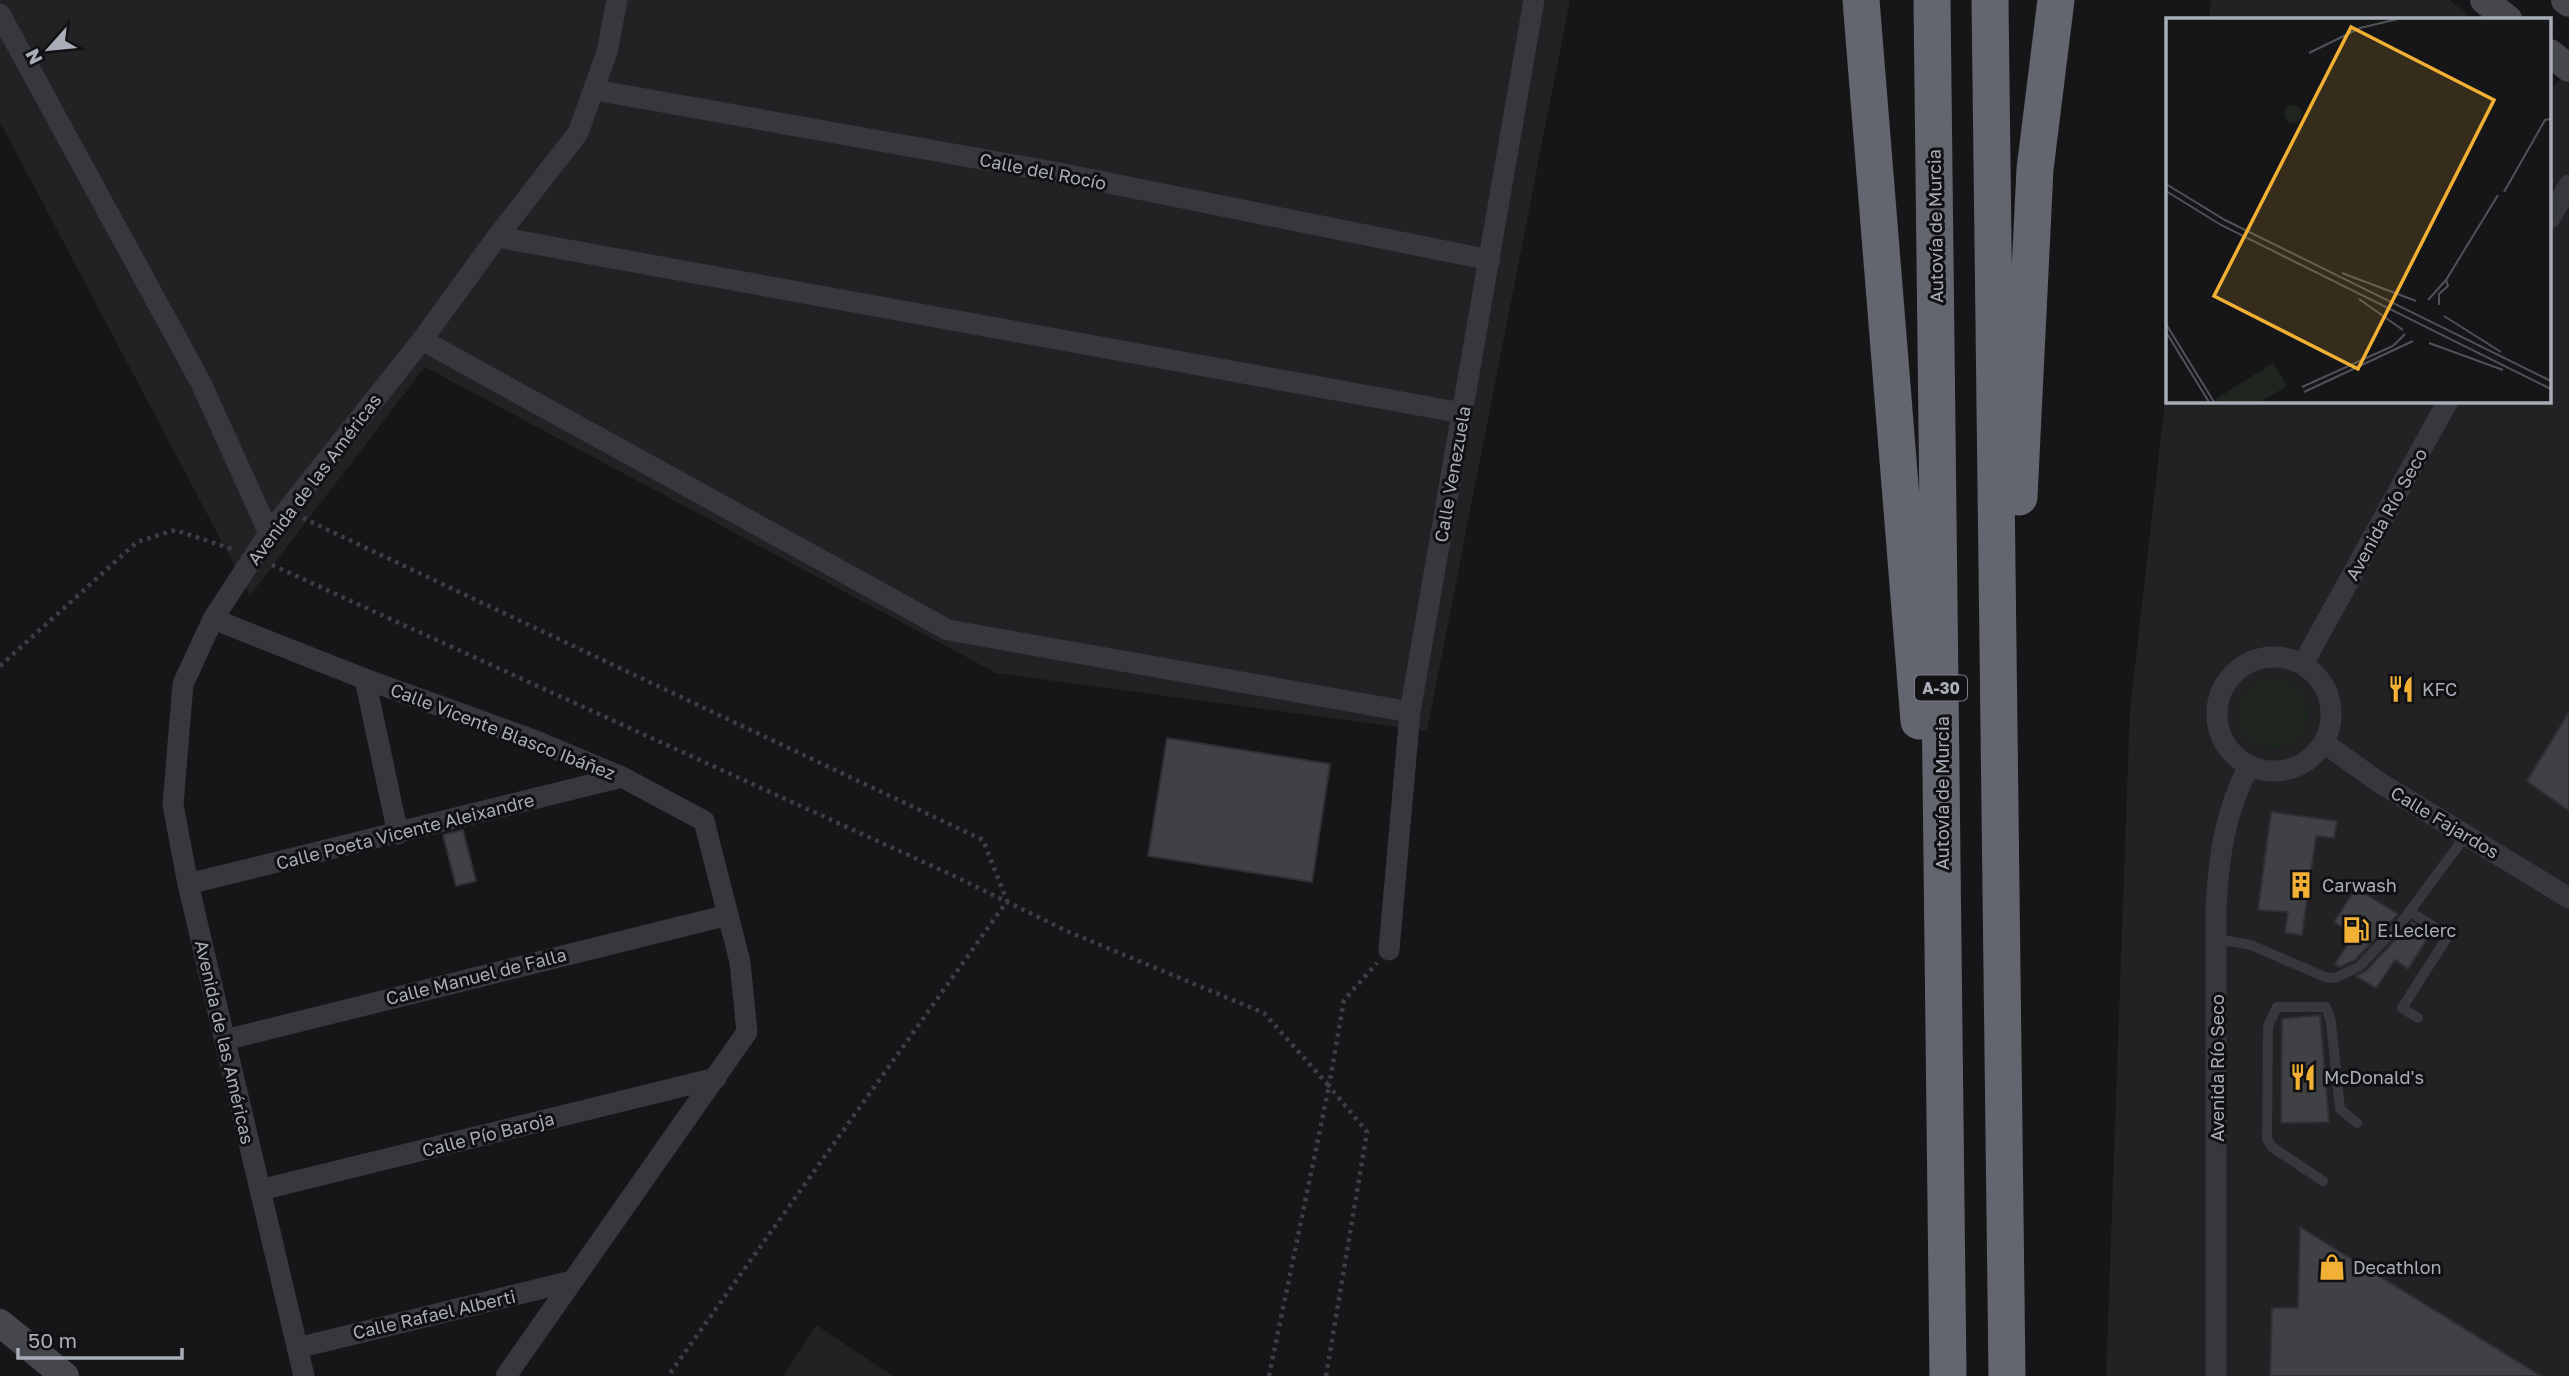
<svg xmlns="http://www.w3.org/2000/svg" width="2569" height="1376" viewBox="0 0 2569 1376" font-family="'Golos Text',sans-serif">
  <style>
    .built { fill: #222225 }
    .green { fill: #1e261f }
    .building { fill: #404145; stroke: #303034; stroke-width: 2 }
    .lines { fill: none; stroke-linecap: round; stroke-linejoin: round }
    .path { stroke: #3d3f44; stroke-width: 4.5; stroke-dasharray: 3.5 5; stroke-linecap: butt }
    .lane { stroke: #37383d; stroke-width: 10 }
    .street { stroke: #37383d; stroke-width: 21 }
    .secondary { stroke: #45474d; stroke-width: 28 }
    .highway { stroke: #63666e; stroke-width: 37 }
    .labels { text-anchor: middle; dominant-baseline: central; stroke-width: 6; stroke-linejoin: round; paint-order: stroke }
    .shield { fill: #111113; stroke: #7b7e86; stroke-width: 2 }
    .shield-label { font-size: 16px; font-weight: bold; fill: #a8adb8 }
    .street-label { font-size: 18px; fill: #a8adb8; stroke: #111113 }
    .poi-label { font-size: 18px; fill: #a8adb8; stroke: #111113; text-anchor: start }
    .inset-road { fill: none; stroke: #505258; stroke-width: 2 }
    .view { fill: #f2b134; fill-opacity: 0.15; stroke: #f2b134; stroke-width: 3.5 }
    .inset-edge { fill: none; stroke: #a8adb8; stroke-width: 3.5 }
  </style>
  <rect width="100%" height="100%" fill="#161618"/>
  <!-- built -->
  <path class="built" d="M0,0H1570L1427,731L996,673L425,367L250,595L0,122Z
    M2211,0H2450L2472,19H2209Z
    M2569,68V1376H2106L2130,709L2168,375V401H2550V84L2553,87Z
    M816,1325L893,1376H783Z"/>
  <!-- green -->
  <path class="green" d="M2238 713a35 35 0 1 1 70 0a35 35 0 1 1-70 0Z"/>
  <!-- building -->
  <path class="building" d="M2569,712V811L2527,781Z
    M1167,738L1330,764L1312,882L1148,856Z
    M2271,812L2337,821L2334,838L2316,836L2302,935L2285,933L2288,912L2258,910Z
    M463,830L476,881L456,886L443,835Z
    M2356,888L2398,914L2355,960L2340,967L2335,964L2354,934L2334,922Z
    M2412,922L2430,934L2408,969L2395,960L2376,988L2356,976L2366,971Z
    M2320,1015L2329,1122L2281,1123L2282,1019Z
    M2300,1227L2541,1376H2270L2272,1308H2298Z"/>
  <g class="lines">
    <!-- path -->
    <path class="path" d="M303,518L983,840L1007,901L668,1376
      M272,565L952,875L1069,932L1264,1013L1329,1086L1269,1376
      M0,666L137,542L175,530L235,550
      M1326,1376L1367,1132L1329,1086L1344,1000L1377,963"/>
    <!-- lane -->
    <path class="lane" d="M2409,911L2448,936L2402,1008L2418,1018
      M2217,939L2251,945L2325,977L2335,978L2360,966L2404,919L2466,835
      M2323,1181L2272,1147L2267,1139L2268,1026L2277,1007H2326L2331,1022L2340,1109L2357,1123"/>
    <!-- street -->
    <path class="street" d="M0,14L201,383L269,533
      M595,90L1054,172L1490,260
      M2550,218L2569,185
      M497,237L1462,413
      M422,340L948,630L1410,712
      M213,619L365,679L531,739L622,777L704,821L740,962L747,1032L506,1376
      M2217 714a57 57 0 1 1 114 0a57 57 0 1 1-114 0Z
      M2303,664L2448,401
      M365,679L398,834
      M2324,743L2380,783L2569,898
      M188,884L622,777
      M1389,950L1410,712L1534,0
      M225,1040L728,915
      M260,1190L716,1078
      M297,1348L572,1281
      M304,1376L188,884L173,805L183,684L213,619L269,533L422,340L497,237L578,133L607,52L617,0
      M2216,1376V906C2219,856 2225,811 2249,766"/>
    <!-- secondary -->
    <path class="secondary" d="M2484,0L2508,19
      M2565,0L2569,3
      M2550,53L2569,68
      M0,1323L65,1376"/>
    <!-- highway -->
    <path class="highway" d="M1861,0L1919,721
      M1932,0L1948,1376
      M1990,0L2007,1376
      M2019,497L2035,169L2056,0"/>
  </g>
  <!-- icons -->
  <defs>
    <symbol id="restaurant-bare" viewBox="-9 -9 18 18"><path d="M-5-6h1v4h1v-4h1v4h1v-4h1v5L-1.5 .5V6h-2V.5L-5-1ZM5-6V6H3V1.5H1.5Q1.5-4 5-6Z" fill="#f2b134" stroke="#111113" stroke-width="2.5" paint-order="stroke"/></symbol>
    <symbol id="building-bare" viewBox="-9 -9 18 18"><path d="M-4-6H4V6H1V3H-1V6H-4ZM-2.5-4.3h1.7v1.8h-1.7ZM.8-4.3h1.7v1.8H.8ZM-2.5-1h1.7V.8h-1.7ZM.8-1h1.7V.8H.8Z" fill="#f2b134" stroke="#111113" stroke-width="2.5" paint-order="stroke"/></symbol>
    <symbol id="fuel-bare" viewBox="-9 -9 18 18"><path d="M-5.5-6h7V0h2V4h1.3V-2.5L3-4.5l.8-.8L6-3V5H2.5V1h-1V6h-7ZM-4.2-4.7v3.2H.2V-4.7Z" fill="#f2b134" stroke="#111113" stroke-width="2.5" paint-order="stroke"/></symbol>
    <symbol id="shop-bare" viewBox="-9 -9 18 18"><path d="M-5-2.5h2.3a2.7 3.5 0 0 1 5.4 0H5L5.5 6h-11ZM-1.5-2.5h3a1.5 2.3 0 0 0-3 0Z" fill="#f2b134" stroke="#111113" stroke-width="2.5" paint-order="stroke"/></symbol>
  </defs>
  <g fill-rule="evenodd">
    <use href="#restaurant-bare" x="2382" y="670" width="38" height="38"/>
    <use href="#building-bare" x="2282" y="866" width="38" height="38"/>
    <use href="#fuel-bare" x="2337" y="911" width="38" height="38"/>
    <use href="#restaurant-bare" x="2284" y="1058" width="38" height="38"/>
    <use href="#shop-bare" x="2313" y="1248" width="38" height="38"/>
  </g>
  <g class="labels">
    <!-- shield labels -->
    <rect class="shield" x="1915" y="675.5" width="52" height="25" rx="5"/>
    <g class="shield-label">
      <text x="1941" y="688">A-30</text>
    </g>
    <!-- street labels -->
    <g class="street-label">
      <text transform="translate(1043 171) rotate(11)">Calle del Rocío</text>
      <text transform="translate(1935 226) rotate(-91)">Autovía de Murcia</text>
      <text transform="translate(1452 474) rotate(-80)">Calle Venezuela</text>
      <text transform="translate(314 479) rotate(-53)">Avenida de las Américas</text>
      <text transform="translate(2386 514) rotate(-61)">Avenida Río Seco</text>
      <text transform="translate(503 731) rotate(21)">Calle Vicente Blasco Ibáñez</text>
      <text transform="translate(1942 793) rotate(-90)">Autovía de Murcia</text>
      <text transform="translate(2445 822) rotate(31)">Calle Fajardos</text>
      <text transform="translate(405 831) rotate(-14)">Calle Poeta Vicente Aleixandre</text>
      <text transform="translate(476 976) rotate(-14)">Calle Manuel de Falla</text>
      <text transform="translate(225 1042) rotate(77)">Avenida de las Américas</text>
      <text transform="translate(2217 1068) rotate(-90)">Avenida Río Seco</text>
      <text transform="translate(488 1134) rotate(-14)">Calle Pío Baroja</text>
      <text transform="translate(434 1314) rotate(-13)">Calle Rafael Alberti</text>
    </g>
    <!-- poi labels -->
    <g class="poi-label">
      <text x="2422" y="689">KFC</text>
      <text x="2322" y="885">Carwash</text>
      <text x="2377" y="930">E.Leclerc</text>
      <text x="2324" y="1077">McDonald's</text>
      <text x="2353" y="1267">Decathlon</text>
    </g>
  </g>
  <!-- overview -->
  <g transform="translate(2166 18)">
    <rect width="385" height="385" fill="#161618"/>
    <path d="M118 96a9 9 0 1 1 18 0a9 9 0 1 1-18 0ZM107,345L121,368L94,384H52L50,381Z" fill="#1e261f"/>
    <path class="inset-road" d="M143,35L194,10L232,1M0,166L59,202L385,363M0,173L55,207L385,371M338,174L379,102L385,101M176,255L250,283M280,262L332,177M193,281L237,312M262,282L280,262L282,268L273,276V287M278,298L335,334M0,306L48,384M0,314L43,384M263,325L337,352M136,369L227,328L239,316M138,374L247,323"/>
    <path class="view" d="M185,9L328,82L192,351L48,278Z"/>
    <rect width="385" height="385" class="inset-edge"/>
  </g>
  <!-- north arrow -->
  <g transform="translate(49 49) rotate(243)" stroke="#111113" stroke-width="5" paint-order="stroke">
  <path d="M0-5L12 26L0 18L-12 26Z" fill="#a8adb8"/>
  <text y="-10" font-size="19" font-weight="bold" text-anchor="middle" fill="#a8adb8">N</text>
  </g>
  <!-- scale -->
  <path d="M18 1348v10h164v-10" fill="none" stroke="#a8adb8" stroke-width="3.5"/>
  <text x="28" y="1348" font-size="21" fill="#a8adb8" stroke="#111113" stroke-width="5" paint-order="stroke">50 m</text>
</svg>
